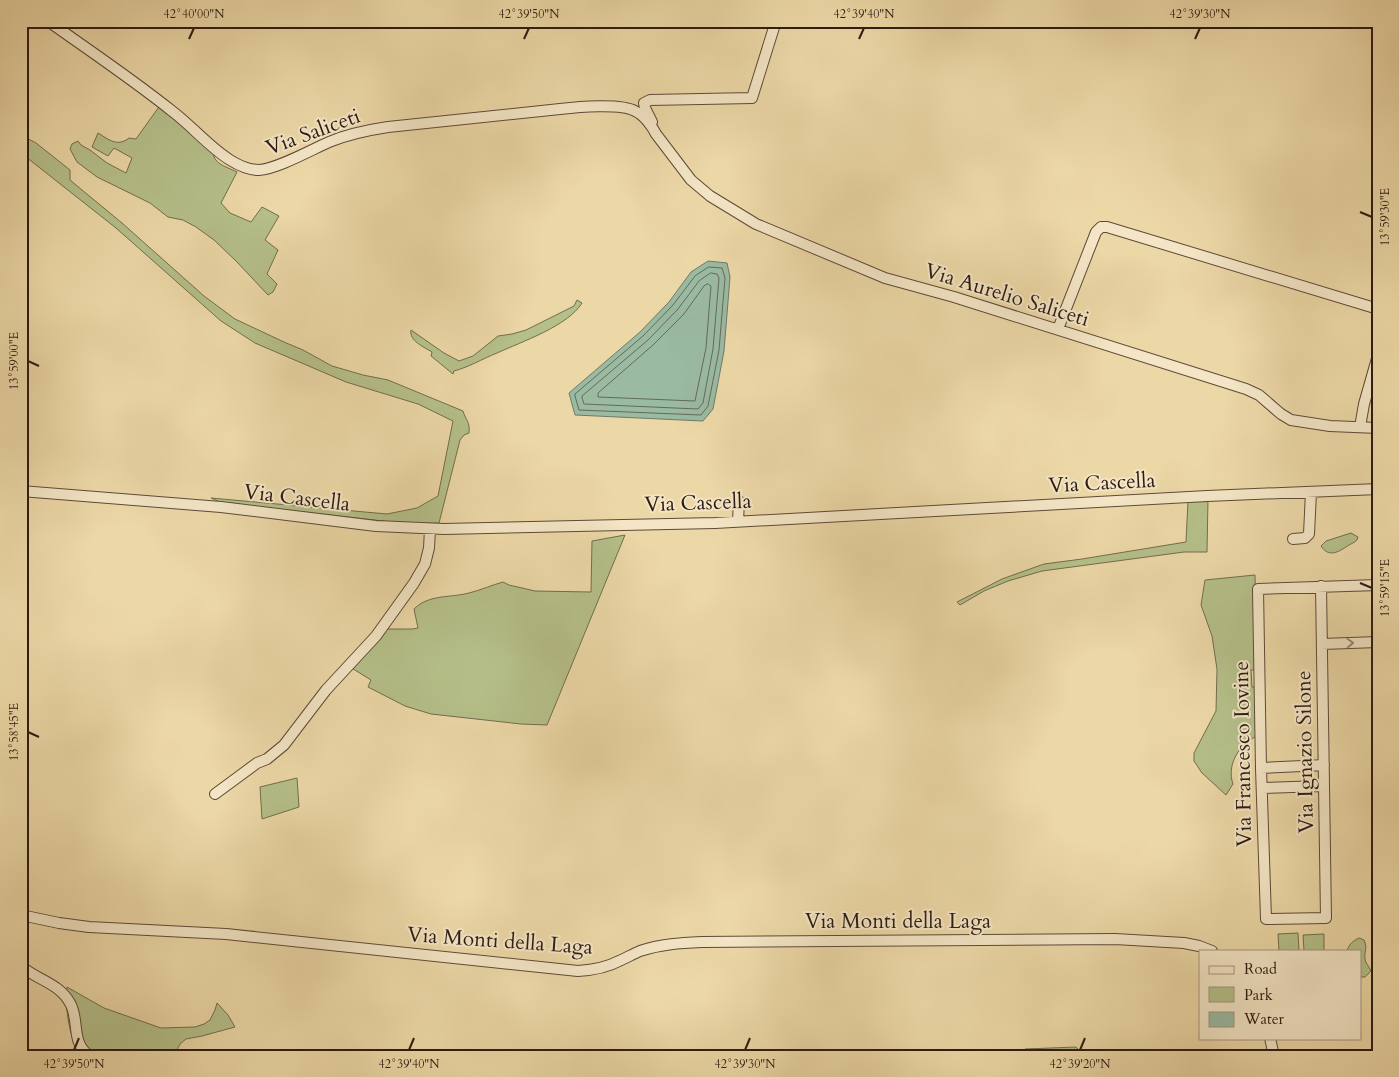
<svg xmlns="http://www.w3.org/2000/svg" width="1399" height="1077" viewBox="0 0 1399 1077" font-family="Cardo,serif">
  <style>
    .green { fill: #b5bf89; stroke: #716d4e }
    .water { fill: #9abaa2; stroke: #6e7a69 }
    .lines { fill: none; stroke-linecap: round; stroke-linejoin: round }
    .shore { stroke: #646a5a; stroke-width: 1 }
    .minor-casing { stroke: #5d4a38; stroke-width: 12 }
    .minor { stroke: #f3e5c5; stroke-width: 10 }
    .oneway { stroke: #9a8a75 }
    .ticks { fill: none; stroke: #2d1b13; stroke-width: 2 }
    .labels { text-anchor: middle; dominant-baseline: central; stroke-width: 4; stroke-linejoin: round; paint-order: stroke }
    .street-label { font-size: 21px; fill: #2d1b13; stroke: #f3e5c5 }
    .neatline { fill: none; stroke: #2d1b13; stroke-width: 2 }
    .ticks-label { font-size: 12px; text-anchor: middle; fill: #2d1b13 }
  </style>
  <rect width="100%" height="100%" fill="#ecd7a6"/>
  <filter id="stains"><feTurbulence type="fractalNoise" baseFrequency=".004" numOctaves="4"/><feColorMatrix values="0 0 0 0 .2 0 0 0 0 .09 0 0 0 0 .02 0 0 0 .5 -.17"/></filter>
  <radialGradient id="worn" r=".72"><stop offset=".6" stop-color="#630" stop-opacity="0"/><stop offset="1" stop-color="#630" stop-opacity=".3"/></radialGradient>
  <!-- green -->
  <path class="green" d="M161,104L213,149C212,164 225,166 237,172L221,203L230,213L251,222L262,207L279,216L265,240L278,250L267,274L277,284L273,292L268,295L236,261L214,240L196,227L183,220L168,217L150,203L97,177L77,162L70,149L72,144L78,141L81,145L90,150L107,163L126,173L132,158L114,148L108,156L92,147L98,133C109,140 118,147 129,138L136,139Z
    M21,135L36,143L70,170V180L76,185L122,223L204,296L235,319L284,342L303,350L332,366L363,375L388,380L463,411C466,421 470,421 469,433L464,435L460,440L439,523L410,524L222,503L211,498L387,514L417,508L438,496L453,421L418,404L346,382L255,343L221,321L116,228L21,153Z
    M577,300L582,303C568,326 521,342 497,353C482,359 469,367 454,371L453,374L431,356L432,352C424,347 409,341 411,330L444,353L459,361L473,356L498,336L512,334L526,330L574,306Z
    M1208,499L1207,552H1184L1042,571L1008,581L984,591L960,605L957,602L1002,579L1044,564L1082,559L1186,542L1188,501Z
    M1351,533L1358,537L1357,540C1354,543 1350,544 1346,547C1337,553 1328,557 1321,546L1326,541Z
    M625,535L547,725L521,724L431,714L405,706L368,687L371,680L350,667L382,629H412L418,628L414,609C429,594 450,598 469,593C481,590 492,585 503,582L509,585L535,591L591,592L592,541Z
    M1255,575L1257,670H1251L1252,687H1258L1259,735C1240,743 1226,764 1233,784L1226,795L1202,773L1194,761V753L1216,711L1217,669L1212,636L1201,605L1205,580Z
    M297,778L299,807L262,819L260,787Z
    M1298,933L1299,951H1279L1278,934Z
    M1324,934V951H1304L1303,935Z
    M1359,938L1364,940C1368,949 1364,950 1365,958C1365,963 1369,966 1371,971L1365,977H1360V951H1347C1349,944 1353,941 1359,938Z
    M67,987L104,1008L161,1028L195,1027L204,1024L210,1020L215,1010L217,1003L228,1015L235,1027L202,1036L186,1039L180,1044L174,1056H93L75,1045C68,1027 65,1006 67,987Z
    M1076,1047L1084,1056H1025V1049Z"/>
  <!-- water -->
  <path class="water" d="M708,261L727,263L730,277L724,351L713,409L703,421L575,415L569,393L640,332L669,302L691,272Z"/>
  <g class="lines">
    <!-- shore -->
    <path class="shore" d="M709,267L722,268L725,278L719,350L708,406L701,415L579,410L575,396V394L643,336L673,305L695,276Z
      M711,273L717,274L719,278L713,349L703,403L698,409L584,404L582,398V396L648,340L678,309L699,281Z
      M708,284L711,286L706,348L695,401L598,397V393L653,345L684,314L704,286Z"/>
    <defs>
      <path id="minor" d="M48,21C90,51 132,79 172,111C192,126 209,147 230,160C238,165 249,170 259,170C277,169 311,150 329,142C348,134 368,130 388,127L560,109C577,107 621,103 635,111C644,115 652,126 656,134L691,180L710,196L756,224L885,278L954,297L1246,389L1259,395L1281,414L1291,420L1330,426L1378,428
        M652,122L645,108L644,103L650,100L752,98L776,21
        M1058,329L1096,232L1101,227H1107L1378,309
        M1360,427L1364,404L1378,355
        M21,491L221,507L376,526L444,529L715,523L1207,496L1378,489
        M738,521L739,501
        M1293,539L1305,538L1309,534L1311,492
        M1321,586L1326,918L1266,919L1261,768L1258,589L1378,585
        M1322,644L1378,642
        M1261,768L1324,765
        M1262,788L1323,786
        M215,794L257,763L267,759L284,745L326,690L376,636L414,583L425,564L429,548L430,529
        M21,915L59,923L89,927L226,934L578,971C593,970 606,968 619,961C626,958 633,954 640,951C661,944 681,943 702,942L1115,939L1184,943L1199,946L1212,951
        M21,966C37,980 59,983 70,1003C80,1020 70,1043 90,1056
        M1270,1038L1274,1056"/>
    </defs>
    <!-- minor casing -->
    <use href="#minor" class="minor-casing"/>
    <!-- minor -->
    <use href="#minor" class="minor"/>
  </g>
  <!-- one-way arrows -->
  <defs><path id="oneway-chevron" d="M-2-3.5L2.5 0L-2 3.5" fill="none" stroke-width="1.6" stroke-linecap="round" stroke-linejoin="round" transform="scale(1.25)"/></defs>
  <use class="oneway" href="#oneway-chevron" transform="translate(1350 643) rotate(-2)"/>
  <!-- ticks -->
  <path class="ticks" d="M189,39L194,28M524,39L529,28M859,39L864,28M1195,39L1200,28M1360,212L1372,217M28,361L39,366M1360,583L1372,588M28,732L39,737M74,1050L79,1038M409,1050L414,1038M745,1050L750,1038M1080,1050L1085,1038"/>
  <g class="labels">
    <!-- street labels -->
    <g class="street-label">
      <text transform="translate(313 132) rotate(-20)">Via Saliceti</text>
      <text transform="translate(1007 295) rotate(17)">Via Aurelio Saliceti</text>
      <text transform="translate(1102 483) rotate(-3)">Via Cascella</text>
      <text transform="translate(297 498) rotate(7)">Via Cascella</text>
      <text transform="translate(698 503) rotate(-2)">Via Cascella</text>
      <text transform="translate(1305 752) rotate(-91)">Via Ignazio Silone</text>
      <text transform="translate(1243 754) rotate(-91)">Via Francesco Iovine</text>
      <text x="898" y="921">Via Monti della Laga</text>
      <text transform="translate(500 941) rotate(4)">Via Monti della Laga</text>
    </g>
  </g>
  <!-- margin -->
  <rect width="1399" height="1077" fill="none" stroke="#ecd7a6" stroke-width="55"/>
  <!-- legend -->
  <rect x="1199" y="950" width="162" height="90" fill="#f3e5c5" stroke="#a4947e"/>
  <rect x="1209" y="966" width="25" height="8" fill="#f3e5c5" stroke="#a4947e"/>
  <text x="1244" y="974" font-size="15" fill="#2d1b13">Road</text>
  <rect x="1209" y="987" width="25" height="15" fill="#b5bf89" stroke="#a4947e"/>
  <text x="1244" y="1000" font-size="15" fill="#2d1b13">Park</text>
  <rect x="1209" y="1012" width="25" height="15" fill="#9abaa2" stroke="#a4947e"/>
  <text x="1244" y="1024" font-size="15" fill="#2d1b13">Water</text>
  <rect x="28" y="28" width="1344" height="1022" class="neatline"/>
  <g class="ticks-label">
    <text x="194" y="18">42°40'00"N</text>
    <text x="529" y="18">42°39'50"N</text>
    <text x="864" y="18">42°39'40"N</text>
    <text x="1200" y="18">42°39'30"N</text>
    <text transform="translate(1385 217) rotate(-90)" y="4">13°59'30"E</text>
    <text transform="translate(14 361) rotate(-90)" y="4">13°59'00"E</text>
    <text transform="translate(1385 588) rotate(-90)" y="4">13°59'15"E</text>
    <text transform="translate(14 732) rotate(-90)" y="4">13°58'45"E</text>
    <text x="74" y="1068">42°39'50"N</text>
    <text x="409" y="1068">42°39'40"N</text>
    <text x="745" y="1068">42°39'30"N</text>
    <text x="1080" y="1068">42°39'20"N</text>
  </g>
  <rect width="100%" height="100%" filter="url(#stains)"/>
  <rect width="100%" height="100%" fill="url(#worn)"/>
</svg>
